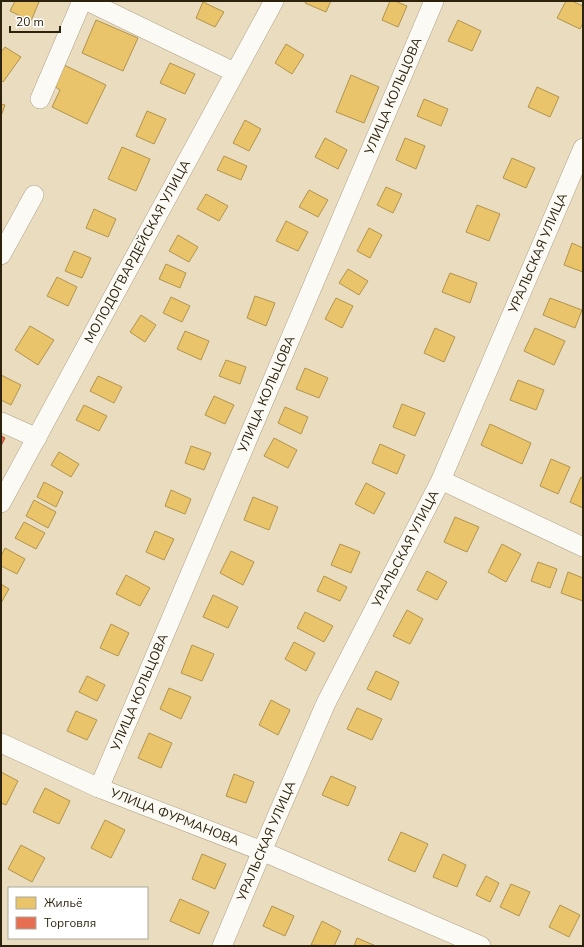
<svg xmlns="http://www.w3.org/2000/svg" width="584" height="947" viewBox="0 0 584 947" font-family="'Nunito Sans',sans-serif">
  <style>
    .homes { fill: #e9c46a; stroke: #b1944e }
    .shops { fill: #e76f51; stroke: #af583d }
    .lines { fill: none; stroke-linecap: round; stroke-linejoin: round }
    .street-casing { stroke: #aea38b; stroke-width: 20 }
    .street { stroke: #fcfaf5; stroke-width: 19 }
    .labels { text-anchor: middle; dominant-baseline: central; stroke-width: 4; stroke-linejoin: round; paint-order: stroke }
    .street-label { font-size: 13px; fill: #2d230d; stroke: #fff }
  </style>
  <rect width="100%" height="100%" fill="#eadcbe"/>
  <!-- homes -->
  <path class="homes" d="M15,1H36L39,2L31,21L10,11Z
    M306,1H331L326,12L305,3Z
    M390,1H395L407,6L398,27L382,20Z
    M566,1H572L583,6V23L580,29L557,18Z
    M203,2L224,12L215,27L196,18Z
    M96,20L138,38L123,71L82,53Z
    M458,20L481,31L472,51L448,41Z
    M286,44L304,55L292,74L275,63Z
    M5,47L21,57L3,82L1,80V52Z
    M170,63L195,74L185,94L160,83Z
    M64,65L106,85L87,124L52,107L60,90L54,86Z
    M351,75L379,87L364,123L336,112Z
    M537,87L559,97L550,117L528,107Z
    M424,99L448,109L441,126L417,116Z
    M1,104L5,105L1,116Z
    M147,111L166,119L154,144L136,136Z
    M245,120L261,129L249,151L233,143Z
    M325,138L347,150L338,169L315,157Z
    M405,138L425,146L416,169L396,160Z
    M122,147L150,159L136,191L108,179Z
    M224,156L247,166L241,180L217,170Z
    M512,158L535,168L526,188L503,178Z
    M386,187L402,194L393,213L377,205Z
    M309,190L328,200L318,217L299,207Z
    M206,194L228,206L219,221L197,209Z
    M477,205L500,214L489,241L466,232Z
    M94,209L116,219L108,237L86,228Z
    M286,221L308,232L298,251L276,241Z
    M369,228L382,235L370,258L357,251Z
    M178,235L198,247L189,262L169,251Z
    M572,243L583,248V272L564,265Z
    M74,251L91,258L82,278L65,271Z
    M166,264L186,273L180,288L159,279Z
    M348,269L368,281L359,295L339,283Z
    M450,273L477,283L470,303L442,292Z
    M57,277L77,287L68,306L47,296Z
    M255,296L275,303L266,326L247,318Z
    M171,297L190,306L182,322L163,313Z
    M336,298L353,306L342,328L325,319Z
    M550,298L582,310L575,328L543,315Z
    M141,315L156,325L145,342L130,332Z
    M30,326L54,340L38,365L15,350Z
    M435,328L455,337L444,362L424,353Z
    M535,328L565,341L554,365L524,351Z
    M185,331L209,341L201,360L177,349Z
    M226,360L246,367L240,384L219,376Z
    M305,368L328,378L319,398L296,389Z
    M1,375L21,385L11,405L1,400Z
    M98,376L122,387L114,403L90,391Z
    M518,380L544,390L536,410L510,400Z
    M214,396L234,405L225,424L205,415Z
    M402,404L425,413L415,436L393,427Z
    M84,405L107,416L99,431L76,420Z
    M285,407L308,417L301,434L278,423Z
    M490,424L531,443L522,464L481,445Z
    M274,438L297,450L288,468L264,456Z
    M380,444L405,455L397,474L372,463Z
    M191,446L211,453L204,470L185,463Z
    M59,452L79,464L71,477L51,465Z
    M551,459L570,467L558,494L540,486Z
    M581,477L583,478V508L570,502Z
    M44,482L63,492L56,507L37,497Z
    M366,483L385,493L374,514L355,504Z
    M171,490L191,499L185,514L165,506Z
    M253,497L278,507L269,530L244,520Z
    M34,500L56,512L48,528L26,516Z
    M455,517L479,527L467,552L444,542Z
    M24,522L45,533L36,549L15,538Z
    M155,531L174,539L164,560L146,552Z
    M340,544L360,552L351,573L331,565Z
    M502,544L521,554L506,582L488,572Z
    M5,548L25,559L17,574L1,566V556Z
    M231,551L254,562L243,585L220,573Z
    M538,562L557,569L550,588L531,581Z
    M427,571L447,582L437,600L417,590Z
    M568,572L583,578V601L561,593Z
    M126,575L150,588L140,606L116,594Z
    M324,576L347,587L340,601L317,591Z
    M1,584L9,589L1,603Z
    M213,595L238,607L228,628L203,617Z
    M407,610L423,619L410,644L393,636Z
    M305,612L333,626L324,642L297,628Z
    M111,624L129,633L118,656L100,648Z
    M294,642L315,653L306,671L285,659Z
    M192,645L214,654L202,681L181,673Z
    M376,671L399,682L391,700L367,689Z
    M87,676L105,685L97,701L79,692Z
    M169,688L191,697L181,719L160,709Z
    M271,700L290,710L278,735L259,725Z
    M357,708L382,719L372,740L347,729Z
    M76,711L97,720L87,740L67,731Z
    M149,733L172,743L161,768L138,758Z
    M1,772L18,781L6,805L1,803Z
    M234,774L254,782L246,803L226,796Z
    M331,776L356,787L348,806L322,795Z
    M45,788L70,801L59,824L33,812Z
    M105,820L125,830L111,858L91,848Z
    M401,832L428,844L415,872L388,860Z
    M21,845L45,858L32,882L8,869Z
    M202,854L226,864L215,889L192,879Z
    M443,854L466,865L457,887L433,877Z
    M486,876L499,883L490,902L476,895Z
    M511,884L530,892L519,916L500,907Z
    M180,899L209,912L199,934L170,921Z
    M560,905L580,915L569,937L549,927Z
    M272,906L294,916L285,936L263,926Z
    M322,921L341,931L334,946L311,945Z
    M357,938L376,946H354Z"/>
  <!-- shops -->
  <path class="shops" d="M1,436L5,438L1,446Z"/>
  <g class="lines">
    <defs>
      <g id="street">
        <path d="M87,1L234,72"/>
        <path d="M40,99L82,1"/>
        <path d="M1,255L34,195"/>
        <path d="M1,422L37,438"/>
        <path d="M441,480L583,547"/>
        <path id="s1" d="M1,503L274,1"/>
        <path id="s2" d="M1,743L99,788L262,851L481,946"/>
        <path id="s3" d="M99,788L434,1"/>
        <path id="s4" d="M222,946L262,851L326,703L441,480L583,148"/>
      </g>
    </defs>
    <!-- street casing -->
    <use href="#street" class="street-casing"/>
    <!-- street -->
    <use href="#street" class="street"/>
  </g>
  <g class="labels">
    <!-- street labels -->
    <g class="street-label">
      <text stroke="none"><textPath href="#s3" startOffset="752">УЛИЦА КОЛЬЦОВА</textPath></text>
      <text stroke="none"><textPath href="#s1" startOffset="286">МОЛОДОГВАРДЕЙСКАЯ УЛИЦА</textPath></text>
      <text stroke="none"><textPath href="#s4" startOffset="762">УРАЛЬСКАЯ УЛИЦА</textPath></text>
      <text stroke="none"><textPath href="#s3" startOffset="428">УЛИЦА КОЛЬЦОВА</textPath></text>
      <text stroke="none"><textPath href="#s4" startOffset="438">УРАЛЬСКАЯ УЛИЦА</textPath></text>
      <text stroke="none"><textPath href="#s3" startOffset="104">УЛИЦА КОЛЬЦОВА</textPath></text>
      <text stroke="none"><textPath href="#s2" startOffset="189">УЛИЦА ФУРМАНОВА</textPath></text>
      <text stroke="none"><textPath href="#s4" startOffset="114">УРАЛЬСКАЯ УЛИЦА</textPath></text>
    </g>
  </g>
  <!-- border -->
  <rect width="584" height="947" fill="none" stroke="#2d230d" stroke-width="4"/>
  <!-- legend -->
  <rect x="8" y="887" width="140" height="52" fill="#ffffff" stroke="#aba79e"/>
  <rect x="16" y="897" width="20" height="12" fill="#e9c46a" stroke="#aba79e"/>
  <text x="44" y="907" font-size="12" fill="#2d230d">Жильё</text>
  <rect x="16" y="917" width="20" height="12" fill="#e76f51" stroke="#aba79e"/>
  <text x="44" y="927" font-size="12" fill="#2d230d">Торговля</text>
  <!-- scale -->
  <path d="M10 26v6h50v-6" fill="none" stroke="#2d230d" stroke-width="2"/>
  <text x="16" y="26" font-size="12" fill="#2d230d" stroke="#ffffff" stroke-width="3" paint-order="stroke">20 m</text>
</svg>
